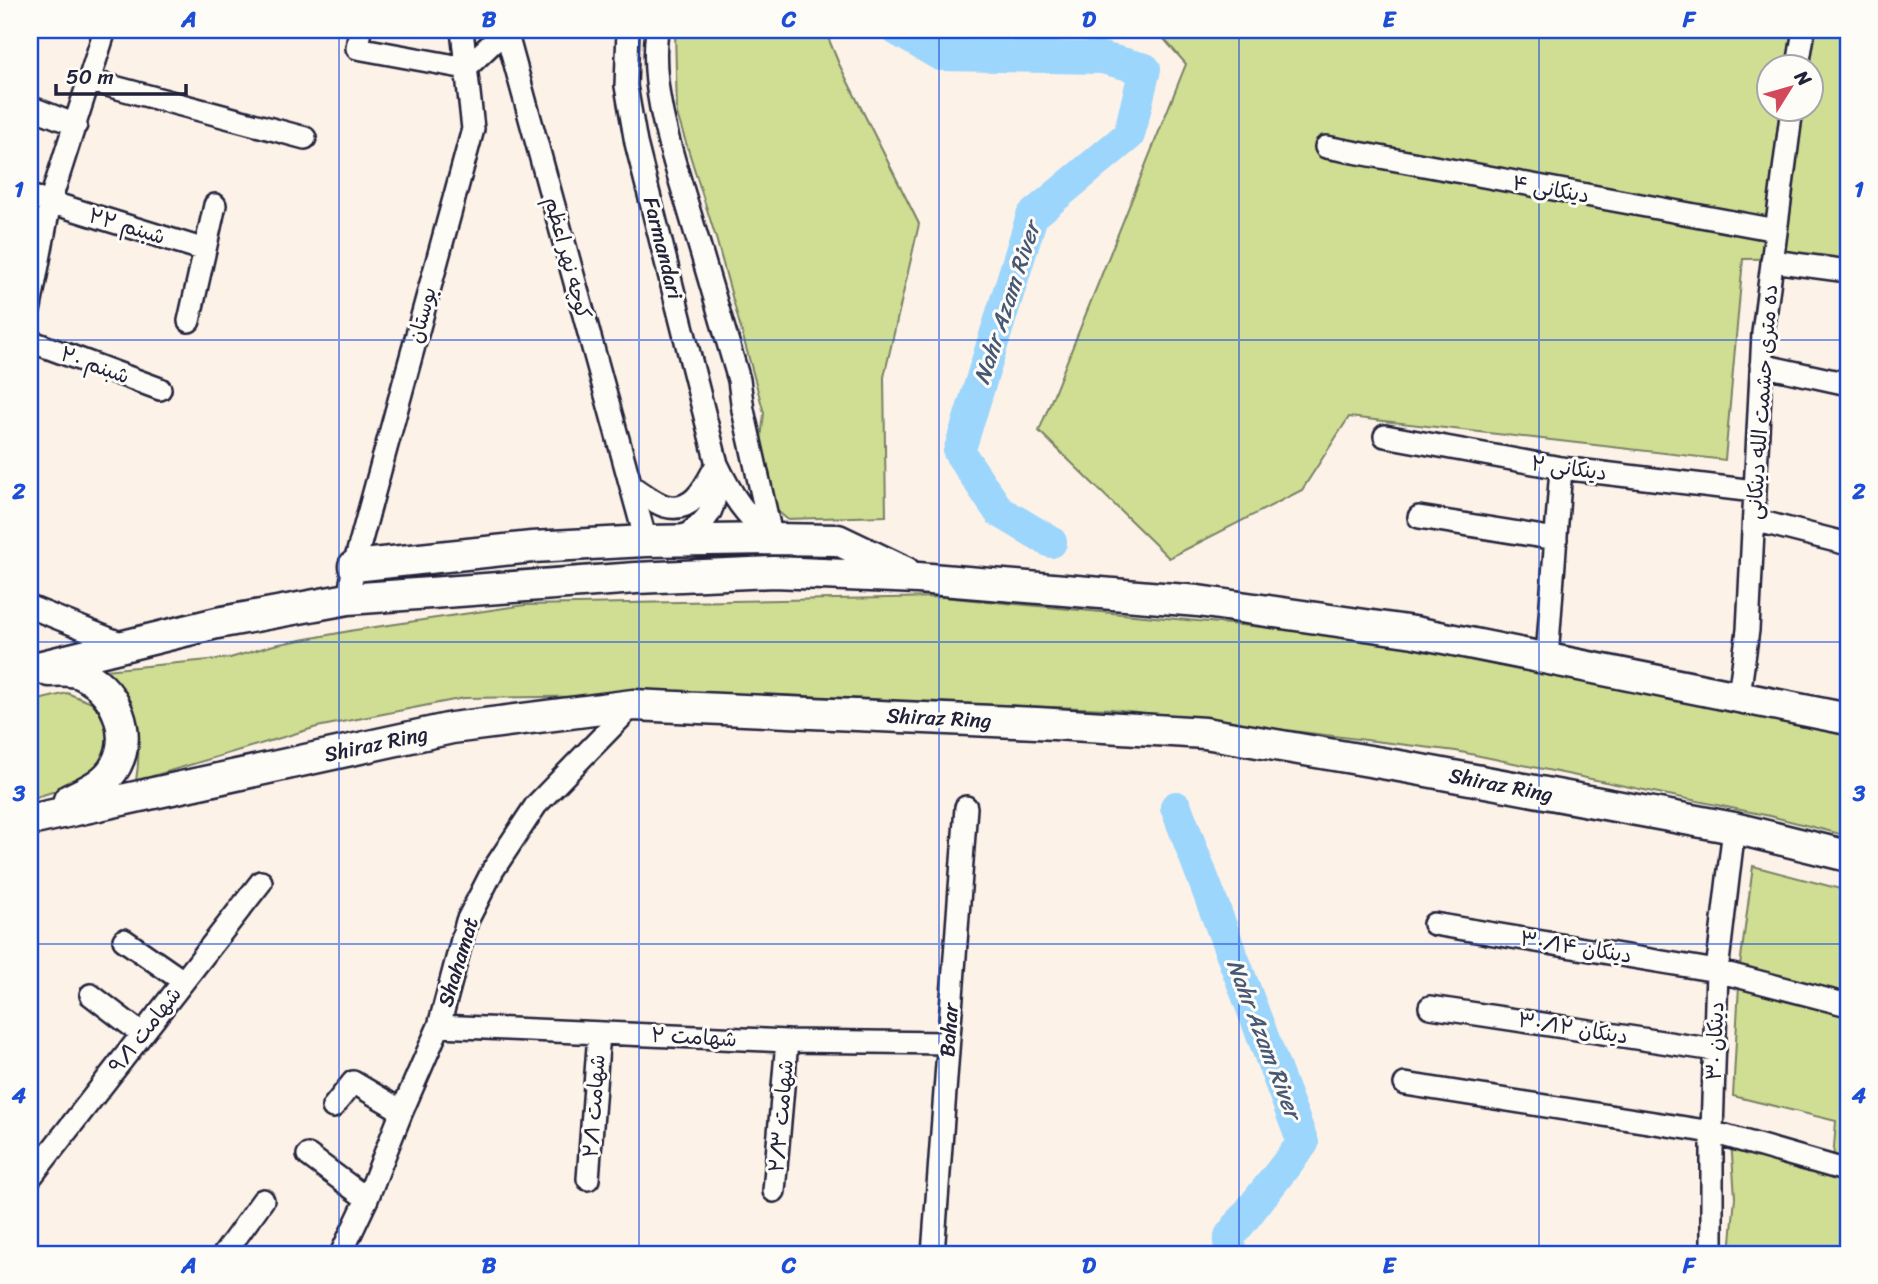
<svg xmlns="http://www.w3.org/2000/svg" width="1878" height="1284" viewBox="0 0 1878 1284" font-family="Sriracha,'Playpen Sans Arabic',sans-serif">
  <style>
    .green { fill: #cfde92; stroke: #788066; stroke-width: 2; fill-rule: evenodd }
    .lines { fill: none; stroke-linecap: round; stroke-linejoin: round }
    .river { stroke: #9cd6fc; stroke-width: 32 }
    .minor-casing { stroke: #22223b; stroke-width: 26 }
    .highway-casing { stroke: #22223b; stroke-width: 35 }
    .minor { stroke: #fdfcf7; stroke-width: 21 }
    .highway { stroke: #fdfcf7; stroke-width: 30 }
    .grid { fill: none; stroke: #1d4ed8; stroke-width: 2; stroke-opacity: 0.55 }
    .labels { text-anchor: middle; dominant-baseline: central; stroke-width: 6; stroke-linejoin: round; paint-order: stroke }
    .street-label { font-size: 21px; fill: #22223b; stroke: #fdfcf7 }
    .water-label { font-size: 23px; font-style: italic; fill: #475875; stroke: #fdfcf7 }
    .neatline { fill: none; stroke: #1d4ed8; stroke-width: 2.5 }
    .grid-label { font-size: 23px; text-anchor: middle; font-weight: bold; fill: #1d4ed8 }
  </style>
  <rect width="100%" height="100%" fill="#fdf2e8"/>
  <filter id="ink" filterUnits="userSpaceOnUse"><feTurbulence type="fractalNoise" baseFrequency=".0143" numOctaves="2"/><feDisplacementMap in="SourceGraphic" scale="14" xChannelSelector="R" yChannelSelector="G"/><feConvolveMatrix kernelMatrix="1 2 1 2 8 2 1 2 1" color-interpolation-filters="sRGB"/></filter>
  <g filter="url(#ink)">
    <!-- green -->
    <path class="green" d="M675,30H825L839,64L919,224L884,377L886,516L787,519L774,508L760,448L764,413L716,238L677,114Z
      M1156,30H1848V258L1743,259L1725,460L1349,417L1302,490L1169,558L1039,431L1186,64ZM1770,66H1812V108H1770Z
      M942,597L1368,637L1798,721L1848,734V836L1770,816L1456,751L1112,709L705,695L464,698L317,727L136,781C144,731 133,710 104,670L230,658L274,645L355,630L525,605Z
      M67,693L92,703L113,730L110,752L78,784L30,799V702Z
      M1753,866L1848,891V1254L1730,1253L1735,1197L1731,1141L1833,1160L1836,1121L1733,1096L1740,966Z"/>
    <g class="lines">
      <!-- river -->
      <path class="river" d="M897,30L940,55L1102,58L1145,69L1129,135L1032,216L959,452L999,511L1051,542
        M1176,807L1303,1143L1230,1236L1229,1254"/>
      <defs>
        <path id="minor" d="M360,30L357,48L466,68L506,30
          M628,30L626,86L636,143L717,464C733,498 744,513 772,539
          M657,30C649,91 673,156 690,214C706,269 723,325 739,380L743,410L772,539
          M506,31L646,541
          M1798,66L1804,30
          M88,80L305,138
          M30,107L76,125
          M1326,147L1776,230
          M30,196L205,250
          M1772,261L1848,271
          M30,307L50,202L105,30
          M189,321L215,205
          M30,341L160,389
          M1761,365L1848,384
          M1385,436L1561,468L1754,491
          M631,486C641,492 654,503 665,506C694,514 706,484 717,464
          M1419,517L1556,539
          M1754,520L1848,544
          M679,540C713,518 716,509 717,469
          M348,599L354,566L473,129L462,30
          M30,607L125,645
          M1547,658L1561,468
          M1739,695L1748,630L1763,333L1792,108
          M1434,924L1717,971L1848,1005
          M124,940L183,981
          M91,995L142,1034
          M1430,1007L1715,1050
          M439,1026L787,1041L948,1043
          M1405,1084L1712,1132L1848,1171
          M333,1107L353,1082L402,1111
          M308,1155L367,1199
          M30,1178L261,882
          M588,1179L599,1033
          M774,1191L787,1041
          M224,1254L263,1200
          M341,1254L367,1199L402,1111L439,1026L467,921L493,870L536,805L633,705
          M933,1254L966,807
          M1712,1254V1132L1717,971L1734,828"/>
        <path id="highway" d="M354,566L532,547L646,541L772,539L838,540L905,572
          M30,669L217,623L348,599L636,578L774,572L918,578L1198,601L1414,632L1848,719
          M49,671C61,670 75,669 86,676C116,693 133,733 116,765C107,783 87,791 69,800
          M30,820L452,728L633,705L1037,723L1205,733L1405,767L1734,828L1848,856"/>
      </defs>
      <!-- minor casing -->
      <use href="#minor" class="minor-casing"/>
      <!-- highway casing -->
      <use href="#highway" class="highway-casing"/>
      <!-- minor -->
      <use href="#minor" class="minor"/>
      <!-- highway -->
      <use href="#highway" class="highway"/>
    </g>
  </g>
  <!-- grid -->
  <path class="grid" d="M339,30V1254M639,30V1254M939,30V1254M1239,30V1254M1539,30V1254M30,340H1848M30,642H1848M30,944H1848"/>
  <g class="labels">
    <!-- street labels -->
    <g class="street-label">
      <text transform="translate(1551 189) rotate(10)">۴ دینکانی</text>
      <text transform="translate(127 226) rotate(17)">۲۲ شبنم</text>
      <text transform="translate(663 248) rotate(76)">Farmandari</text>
      <text transform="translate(568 258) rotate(75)">کوچه نهر اعظم</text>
      <text transform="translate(422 315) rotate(-75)">بوستان</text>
      <text transform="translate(95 365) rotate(20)">۲۰ شبنم</text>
      <text transform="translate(1762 402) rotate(-86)">ده متری حشمت الله دینکانی</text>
      <text transform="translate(1569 468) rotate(8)">۲ دینکانی</text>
      <text transform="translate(939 718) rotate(3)">Shiraz Ring</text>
      <text transform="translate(376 744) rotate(-12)">Shiraz Ring</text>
      <text transform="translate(1501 785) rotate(11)">Shiraz Ring</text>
      <text transform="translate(1576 947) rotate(9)">۳۰/۱۴ دینکان</text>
      <text transform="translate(458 962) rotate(-73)">Shahamat</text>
      <text transform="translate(1573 1028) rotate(9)">۳۰/۱۲ دینکان</text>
      <text transform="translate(145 1030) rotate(-52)">۹/۱ شهامت</text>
      <text transform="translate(949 1030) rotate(-86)">Bahar</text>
      <text transform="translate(694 1037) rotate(3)">۲ شهامت</text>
      <text transform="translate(1715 1041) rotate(-88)">۳۰ دینکان</text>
      <text transform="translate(594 1106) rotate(-86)">۲/۱ شهامت</text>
      <text transform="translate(781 1116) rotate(-85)">۲/۳ شهامت</text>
    </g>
    <!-- water labels -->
    <g class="water-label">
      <text transform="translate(1007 303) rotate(-72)">Nahr Azam River</text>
      <text transform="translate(1264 1039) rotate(69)">Nahr Azam River</text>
    </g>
  </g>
  <!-- margin -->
  <rect width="1878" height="1284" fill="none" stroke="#fdfcf7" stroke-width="77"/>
  <!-- north arrow -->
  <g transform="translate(1790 88) rotate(53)"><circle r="33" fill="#fdfcf7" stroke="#a5a5ac" stroke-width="2"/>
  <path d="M0-5L12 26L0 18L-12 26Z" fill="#d1495b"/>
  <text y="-10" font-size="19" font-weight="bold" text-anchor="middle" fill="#22223b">N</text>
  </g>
  <!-- scale -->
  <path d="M56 84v10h130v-10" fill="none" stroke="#22223b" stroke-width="3.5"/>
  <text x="66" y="84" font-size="21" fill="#22223b" stroke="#fdfcf7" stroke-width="5" paint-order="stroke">50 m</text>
  <rect x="38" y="38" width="1802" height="1208" class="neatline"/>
  <g class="grid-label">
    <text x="189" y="27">A</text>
    <text x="489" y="27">B</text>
    <text x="789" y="27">C</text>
    <text x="1089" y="27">D</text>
    <text x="1389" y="27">E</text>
    <text x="1689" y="27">F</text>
    <text x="19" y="197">1</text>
    <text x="1859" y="197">1</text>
    <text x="19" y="499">2</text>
    <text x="1859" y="499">2</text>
    <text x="19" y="801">3</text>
    <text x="1859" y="801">3</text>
    <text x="19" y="1103">4</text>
    <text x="1859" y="1103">4</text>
    <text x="189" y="1273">A</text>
    <text x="489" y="1273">B</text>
    <text x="789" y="1273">C</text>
    <text x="1089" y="1273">D</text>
    <text x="1389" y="1273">E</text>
    <text x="1689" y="1273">F</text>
  </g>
</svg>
